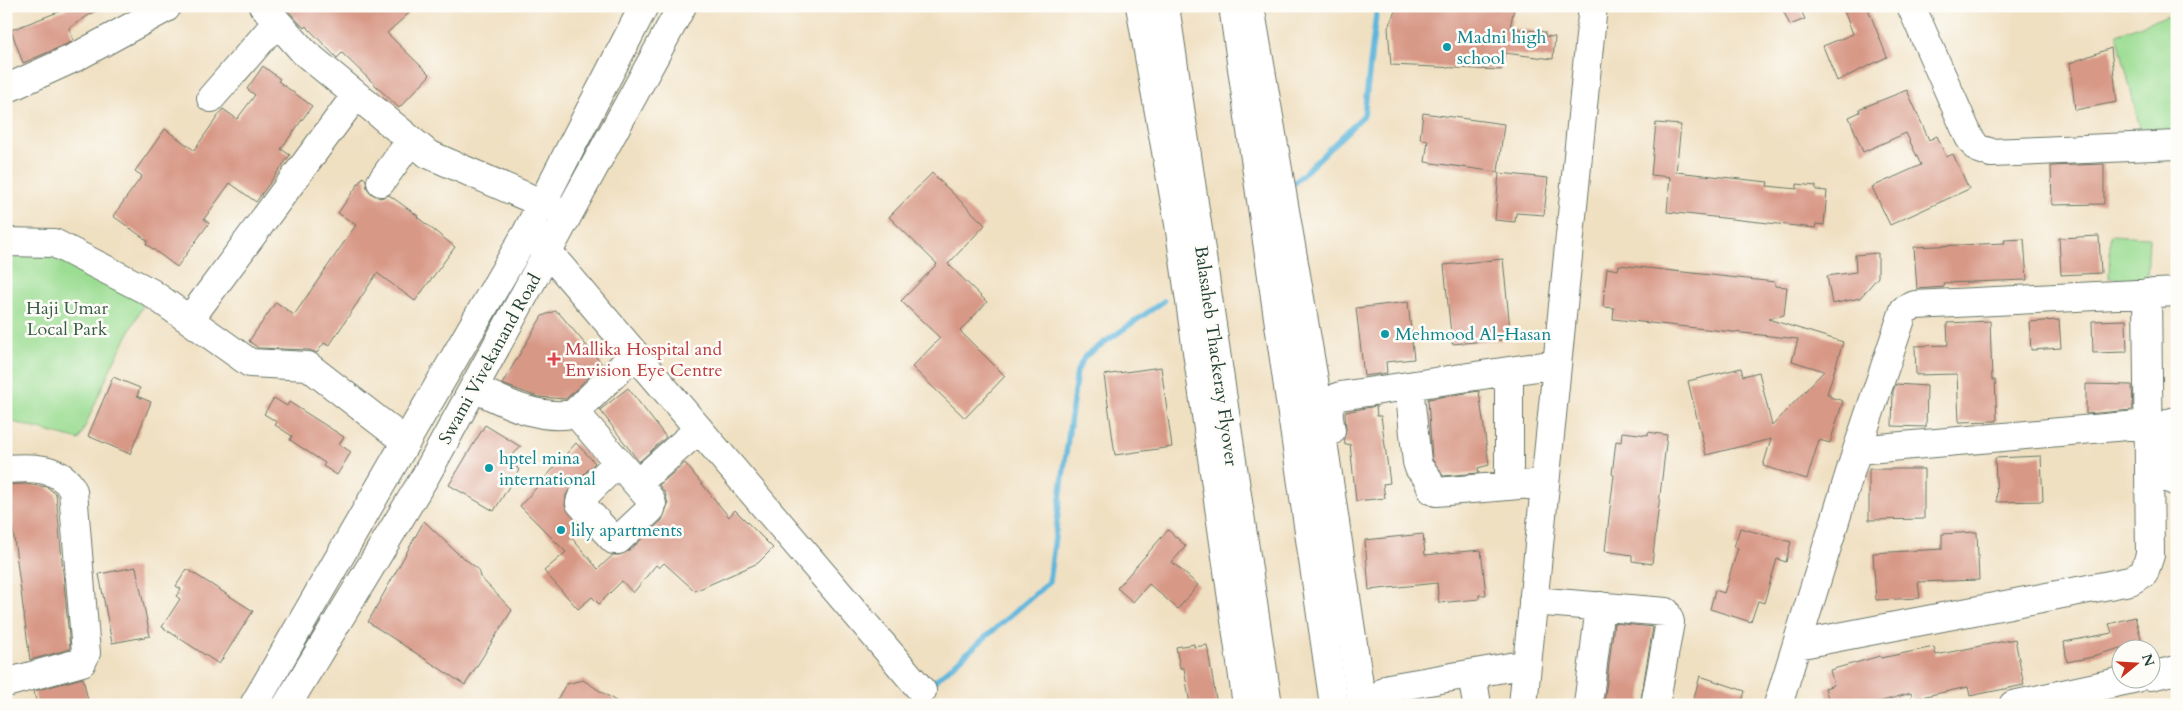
<svg xmlns="http://www.w3.org/2000/svg" width="2183" height="711" viewBox="0 0 2183 711" font-family="Cardo,serif">
  <style>
    .green { fill: #9bdd93; stroke: #5d8d64 }
    .lines { fill: none; stroke-linecap: round; stroke-linejoin: round }
    .stream { stroke: #5db6db; stroke-width: 5.5 }
    .building { fill: #d89886 }
    .minor-casing { stroke: #687666; stroke-width: 30 }
    .major-casing { stroke: #687666; stroke-width: 30 }
    .minor { stroke: #fff; stroke-width: 28 }
    .major { stroke: #fff; stroke-width: 28 }
    .culture-dot { fill: #0f9aa8; stroke: #fdfcf7; stroke-width: 2 }
    .health-dot { fill: #e0444e; stroke: #fdfcf7; stroke-width: 2 }
    .labels { text-anchor: middle; dominant-baseline: central; stroke-width: 5; stroke-linejoin: round; paint-order: stroke }
    .culture-label { font-size: 18px; fill: #0d838f; stroke: #fdfcf7; text-anchor: start }
    .park-label { font-size: 18px; fill: #385d47; stroke: #fdfcf7 }
    .health-label { font-size: 18px; fill: #be3a42; stroke: #fdfcf7; text-anchor: start }
    .street-label { font-size: 18px; fill: #1f3d34; stroke: #fdfcf7 }
  </style>
  <rect width="100%" height="100%" fill="#fdfcf7"/>
  <filter id="ink" filterUnits="userSpaceOnUse"><feTurbulence type="fractalNoise" baseFrequency=".02" numOctaves="2"/><feDisplacementMap in="SourceGraphic" scale="10" xChannelSelector="R" yChannelSelector="G"/><feConvolveMatrix kernelMatrix="1 2 1 2 8 2 1 2 1" color-interpolation-filters="sRGB"/></filter>
  <filter id="wash" filterUnits="userSpaceOnUse"><feTurbulence type="fractalNoise" baseFrequency=".0096" numOctaves="4" result="noise"/><feDisplacementMap in="SourceGraphic" scale="20" xChannelSelector="R" yChannelSelector="G"/><feGaussianBlur stdDeviation="1.12" result="paint"/><feColorMatrix in="noise" values="0 0 0 0 0 0 0 0 0 0 0 0 0 0 0 0 0 1.4 0 .05"/><feComposite in="paint" operator="in"/></filter>
  <g filter="url(#wash)">
    <rect width="100%" height="100%" fill="#f0e0c2"/>
    <!-- green -->
    <path class="green" d="M2177,12V131L2141,133L2117,34Z
      M2110,235L2149,237L2147,279L2109,278Z
      M54,243L150,292L113,363L79,440L6,420V251Z"/>
    <g class="lines">
      <!-- stream -->
      <path class="stream" d="M1292,185L1364,115L1377,6
        M928,687L1049,582L1077,371L1085,356L1164,301
        M908,705L918,696"/>
    </g>
    <g id="blocks">
      <!-- building -->
      <path class="building" d="M74,6H103L69,28L74,41L23,63L11,30Z
        M284,6H417L387,33L430,75L399,108L342,53L337,58L306,26L304,28Z
        M1397,6H1490L1514,8L1510,28L1545,32V36L1555,37L1553,59L1504,53L1501,70L1391,65L1388,28Z
        M1781,6H1799L1805,19L1790,25Z
        M1842,6H1867L1887,57L1837,81L1823,46L1853,34Z
        M2111,48L2117,102L2075,110L2070,63Z
        M263,66L280,79L278,81L312,106L281,149L290,155L256,202L230,183L204,219L209,223L177,267L146,244L148,241L113,216L142,176L135,171L165,129L194,150L223,109L237,119L255,95L247,89Z
        M1907,90L1929,140L1937,136L1946,157L1953,154L1969,189L1890,225L1872,187L1921,165L1906,133L1863,152L1849,117L1860,112L1859,109Z
        M1423,113L1504,124L1498,172L1425,162L1428,140L1420,139Z
        M1656,123L1681,125L1676,172L1768,182L1767,186L1797,189V184L1816,186V190L1827,191L1824,225L1816,224L1815,228L1667,212L1670,177L1651,175Z
        M2104,164V204L2052,205L2051,166Z
        M932,173L985,225L948,264L987,302L960,331L1005,376L965,418L912,367L940,338L901,301L937,264L889,217Z
        M1499,173L1548,178L1544,215L1516,213L1515,222L1495,220Z
        M363,177L366,180L367,188L372,194L380,198L389,195L418,216L417,217L455,247L415,301L377,273L329,346L324,343L317,353L309,350L258,348L249,341L276,302L294,315L356,225L338,213Z
        M2099,236L2101,273L2061,275L2059,238Z
        M2024,239L2027,280L1943,283L1944,287L1917,289L1914,247L2005,243L2004,240Z
        M1878,253V277L1860,298L1832,304L1827,276L1856,272L1855,255Z
        M1503,259L1511,339L1452,344L1444,265Z
        M1619,265L1775,282V286L1787,287L1784,315L1768,319L1843,342L1827,394H1830V397L1843,401L1830,443L1819,440L1807,479L1763,466L1771,439L1706,455L1688,381L1741,368L1743,376L1759,372L1772,426L1824,371L1792,361L1798,339L1613,319L1614,308L1603,307L1604,295L1607,268L1618,270Z
        M1408,302L1414,359L1386,362L1387,373L1364,376L1356,308Z
        M555,311L559,313L602,364L566,399L538,397L502,384L542,316Z
        M2059,320L2061,348L2031,350L2029,322Z
        M2126,320L2127,352L2093,353L2092,321Z
        M1990,321L1992,380H1995L1997,421L1959,422L1957,374L1916,375L1915,346L1948,345L1947,323Z
        M1161,367L1172,447L1115,455L1104,375Z
        M113,377L140,388L137,396L151,402L130,454L88,436Z
        M1896,384L1927,386L1926,427L1892,426L1893,391Z
        M2086,384L2132,385L2133,410L2086,414Z
        M628,388L666,437L639,462L600,410Z
        M1479,391L1489,465L1478,468L1479,473L1443,476L1432,459L1428,399Z
        M274,398L287,406L289,402L344,437L339,444L351,452L337,475L323,466L325,463L290,440L292,436L275,425L277,422L264,414Z
        M1376,406L1377,416H1381L1390,483L1383,484L1385,498L1356,501L1350,444L1345,445L1344,439L1346,429L1345,412Z
        M485,425L521,447L509,458L519,470L494,511L449,485Z
        M1622,432L1648,435V432L1667,435L1652,564L1632,561V555L1605,551L1614,475L1612,474L1616,441L1621,442Z
        M576,443L595,463L570,488L566,495L565,506L581,527L570,536L598,569L613,555H619L629,551L662,520L668,504L665,493L659,485L685,463L729,517L735,510L773,548L758,563L695,591L664,563L659,568L656,565L633,593L622,581L599,604L592,597L578,609L544,571L566,552L520,506Z
        M2041,456L2043,501L1997,502L1995,458Z
        M1869,469H1924V519L1869,520Z
        M25,484L47,487L56,494L70,649L30,660L7,485Z
        M424,521L455,551L478,569L480,577L512,610L465,685L368,622Z
        M1740,528L1791,542L1786,562L1777,559L1764,603L1758,601L1751,622L1710,609L1715,590L1724,593L1738,548L1734,547Z
        M1168,530L1186,546L1172,562L1198,585L1178,609L1149,584L1133,602L1117,588Z
        M1977,532L1979,580L1918,582L1920,598L1876,600L1873,553L1942,549V534Z
        M1423,534L1425,555L1481,550L1486,595H1479V599L1439,603L1437,583L1369,590L1365,540Z
        M136,567L150,636L112,643L99,574Z
        M187,569L253,611L219,664L162,627L180,599L176,596L181,589L176,586Z
        M2135,617L2142,642L2093,656V657L2067,662L2064,642L2112,633L2109,624Z
        M1614,623L1653,627L1640,705H1604Z
        M2015,639L2024,685L1970,696L1968,687L1912,699L1911,693L1868,705H1830L1825,688L1834,685L1830,670L1880,656L1881,658L1934,647L1936,655Z
        M1194,644V647L1207,645L1217,705H1190L1184,668H1180L1176,647Z
        M1700,676L1745,691L1741,705H1692Z
        M83,678L89,705H37L34,691Z
        M583,680L622,705H554L566,684Z"/>
    </g>
  </g>
  <g filter="url(#ink)">
    <use href="#blocks" fill-opacity="0" stroke="#687666" stroke-width="1"/>
    <g class="lines">
      <defs>
        <path id="minor" d="M263,6L304,52L428,154L564,213
          M1140,6L1179,224L1247,705
          M1250,6L1314,380L1362,705
          M1911,6L1969,137L1977,148L1991,153L2177,145
          M6,89L76,57L166,8
          M211,98L277,22
          M381,182L411,140
          M532,237L548,252L922,691
          M6,242L54,243L150,292L250,363L308,366L406,442
          M190,319L356,95
          M1409,386L1417,462L1419,468L1427,477L1432,490L1436,492L1545,483
          M475,388C505,403 539,420 573,414L581,419L650,499L652,504L651,509L618,540H614L580,503L581,499L618,462
          M573,414L635,354
          M2177,421L2172,422L2170,426L2172,480L2177,482
          M1331,431C1329,417 1324,403 1340,396L1557,364
          M1857,450L2149,424
          M6,469C29,467 62,466 73,491L86,653L82,662L6,683
          M637,484L699,429
          M1509,486V372
          M1533,601L1666,612L1670,622L1655,705
          M1797,645L2130,581L2144,573L2150,555L2147,293
          M1472,674L1477,705
          M2150,676L2177,670
          M1379,705L1380,695L1389,688L1527,664
          M1523,705L1593,6
          M1588,705L1600,606
          M1778,705L1857,450L1904,310L1915,305L2177,292
          M2013,705L2137,678"/>
        <path id="major" d="M1165,6L1268,705
          M1233,6L1334,705
          M254,705L527,232L644,6
          M287,705L426,475L682,6"/>
      </defs>
      <!-- minor casing -->
      <use href="#minor" class="minor-casing"/>
      <!-- major casing -->
      <use href="#major" class="major-casing"/>
      <!-- minor -->
      <use href="#minor" class="minor"/>
      <!-- major -->
      <use href="#major" class="major"/>
    </g>
  </g>
  <!-- markers -->
  <g class="culture-dot">
    <circle cx="1447" cy="47" r="5"/>
    <circle cx="1385" cy="334" r="5"/>
    <circle cx="489" cy="468" r="5"/>
    <circle cx="561" cy="530" r="5"/>
  </g>
  <path class="health-dot" d="M551.5 351.5h5v5h5v5h-5v5h-5v-5h-5v-5h5z"/>
  <g class="labels">
    <!-- culture labels -->
    <g class="culture-label">
      <text x="1457" y="37">Madni high<tspan x="1457" dy="21">school</tspan></text>
      <text x="1395" y="334">Mehmood Al-Hasan</text>
      <text x="499" y="458">hptel mina<tspan x="499" dy="21">international</tspan></text>
      <text x="571" y="530">lily apartments</text>
    </g>
    <!-- park labels -->
    <g class="park-label">
      <text x="67" y="308">Haji Umar<tspan x="67" dy="21">Local Park</tspan></text>
    </g>
    <!-- health labels -->
    <g class="health-label">
      <text x="565" y="349">Mallika Hospital and<tspan x="565" dy="21">Envision Eye Centre</tspan></text>
    </g>
    <!-- street labels -->
    <g class="street-label">
      <text transform="translate(1216 356) rotate(82)">Balasaheb Thackeray Flyover</text>
      <text transform="translate(490 359) rotate(-61)">Swami Vivekanand Road</text>
    </g>
  </g>
  <!-- margin -->
  <rect width="2183" height="711" fill="none" stroke="#fdfcf7" stroke-width="25"/>
  <!-- north arrow -->
  <g transform="translate(2136 664) rotate(72)"><circle r="24" fill="#fdfcf7" stroke="#a4b0a9"/>
  <path d="M0-4L9 19L0 12L-9 19Z" fill="#c8321e"/>
  <text y="-8" font-size="14" font-weight="bold" text-anchor="middle" fill="#1f3d34">N</text>
  </g>
</svg>
